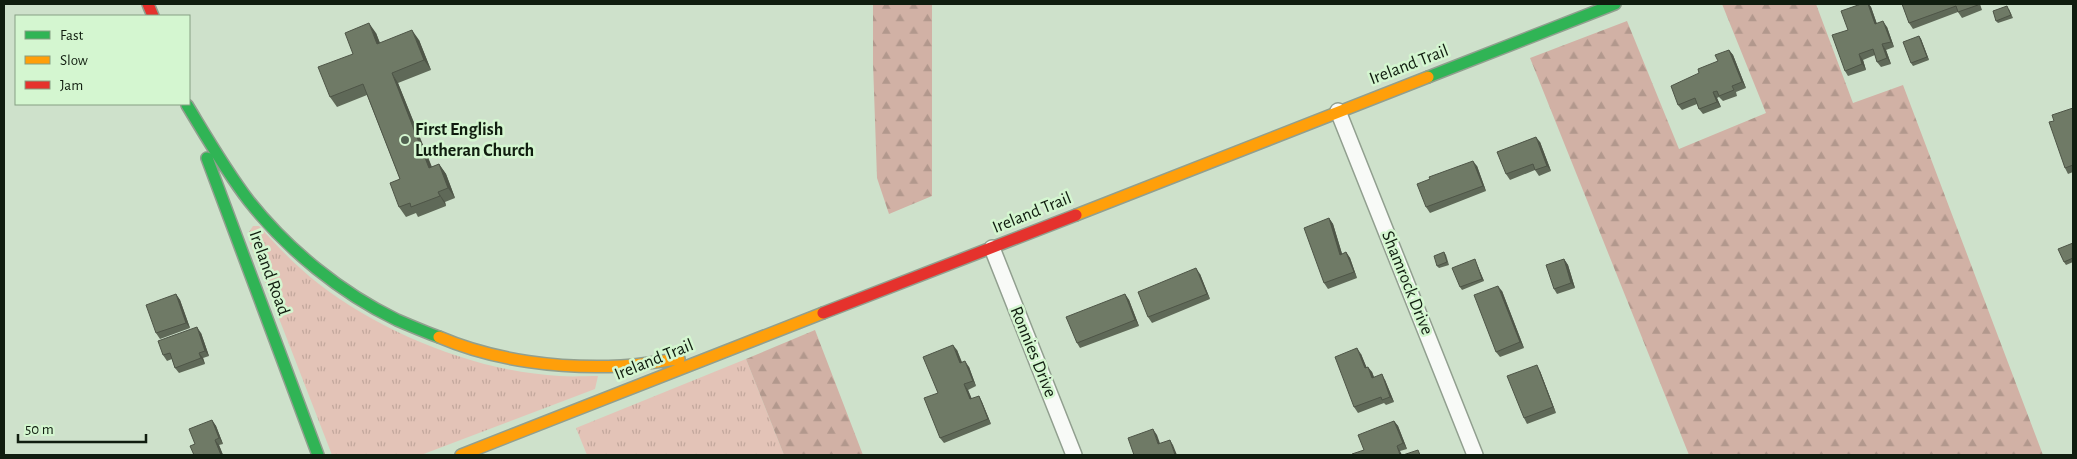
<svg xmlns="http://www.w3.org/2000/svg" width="2077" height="459" viewBox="0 0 2077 459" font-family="'Alegreya Sans',sans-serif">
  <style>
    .grass { fill: url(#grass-tufts) }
    .forest { fill: url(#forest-firs) }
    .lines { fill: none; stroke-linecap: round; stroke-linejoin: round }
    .street-casing { stroke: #919f8f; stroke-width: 18 }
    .fast-casing { stroke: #919f8f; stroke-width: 14 }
    .slow-casing { stroke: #919f8f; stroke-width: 14 }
    .jam-casing { stroke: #919f8f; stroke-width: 14 }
    .street { stroke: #f8faf7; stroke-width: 15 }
    .fast { stroke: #30b455; stroke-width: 11 }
    .slow { stroke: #ff9f0a; stroke-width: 11 }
    .jam { stroke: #e5322d; stroke-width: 11 }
    .wall { fill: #5f6958 }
    .shaded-wall { fill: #4e5547 }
    .building { fill: #6f7a66; stroke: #4e5547 }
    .poi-dot { fill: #526251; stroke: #d4f6d0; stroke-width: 2 }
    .labels { text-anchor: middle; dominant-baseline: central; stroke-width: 5; stroke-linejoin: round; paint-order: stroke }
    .street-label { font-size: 18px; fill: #101d0f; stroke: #d4f6d0 }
    .poi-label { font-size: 18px; font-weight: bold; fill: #101d0f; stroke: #d4f6d0; text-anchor: start }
  </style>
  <defs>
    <pattern id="grass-tufts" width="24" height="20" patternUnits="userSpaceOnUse" patternTransform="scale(1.25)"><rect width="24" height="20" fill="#e3c3b7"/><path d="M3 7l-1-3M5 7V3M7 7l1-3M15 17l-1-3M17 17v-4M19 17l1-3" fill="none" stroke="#c2a79c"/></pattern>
    <pattern id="forest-firs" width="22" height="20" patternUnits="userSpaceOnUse" patternTransform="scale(1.25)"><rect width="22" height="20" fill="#d1b1a5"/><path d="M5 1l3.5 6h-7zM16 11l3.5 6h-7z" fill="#b2988d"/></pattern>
  </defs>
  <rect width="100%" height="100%" fill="#cee1cb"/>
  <!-- grass -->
  <path class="grass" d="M253,226H259C278,247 297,267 319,284C384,334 478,372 560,376C573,377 586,376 598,376L595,389L421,455H332L249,241V232Z
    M746,359L784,455H587L576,428Z"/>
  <!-- forest -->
  <path class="forest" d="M873,4H932V196L889,214L877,178L873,63Z
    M1722,4H1816L1853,103L1903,85L2043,455H1689L1530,58L1627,21L1679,149L1766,113Z
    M815,330L863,455H784L746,359Z"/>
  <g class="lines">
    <defs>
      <path id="street" d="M1338,111L1475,455
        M992,248L1074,455"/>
      <path id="fast" d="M1428,77L1615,4
        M187,105C207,138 226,171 249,201C288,250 341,293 397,320C411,326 425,332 439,337
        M207,158L318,455"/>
      <path id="slow" d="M1076,215L1428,77
        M439,337C495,361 561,369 621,366C641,365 660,361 679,359
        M461,455L823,313"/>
      <path id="jam" d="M148,4L153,16
        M823,313L1076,215"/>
    </defs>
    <!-- street casing -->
    <use href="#street" class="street-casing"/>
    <!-- fast casing -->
    <use href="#fast" class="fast-casing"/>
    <!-- slow casing -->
    <use href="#slow" class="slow-casing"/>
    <!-- jam casing -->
    <use href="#jam" class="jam-casing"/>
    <!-- street -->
    <use href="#street" class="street"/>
    <!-- fast -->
    <use href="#fast" class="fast"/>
    <!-- slow -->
    <use href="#slow" class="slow"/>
    <!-- jam -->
    <use href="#jam" class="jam"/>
  </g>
  <!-- wall -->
  <path class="wall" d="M1861,4H1869L1871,7L1877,24L1887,27L1894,47L1886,50L1891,64L1881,67L1877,62L1875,55L1863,60L1866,70L1848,76L1845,71L1848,30Z
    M1902,4H1980L1982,10L1962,18L1958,12L1913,29L1909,23Z
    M2009,9L2013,18L1998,23L1996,21Z
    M376,33L380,43L419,40L431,70L398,83L432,167L439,164L446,174L455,198L445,202L446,206L418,217L416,213L406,217L399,207L400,179L367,95L337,107L330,97L353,54Z
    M1919,36L1921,39L1929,60L1913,66L1911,63Z
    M1729,50L1733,55L1746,88L1736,92L1737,96L1723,101L1719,97L1717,98L1721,107L1703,114L1699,109L1697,104L1682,110L1678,105Z
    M2073,108V172L2068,174L2065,168L2054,121Z
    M1540,142L1551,171L1539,176L1535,170L1510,180L1506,174Z
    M1477,166L1486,191L1430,213L1426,207Z
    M1329,218L1333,224L1342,254L1346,252L1350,258L1357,278L1328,289L1324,283Z
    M2073,244V262L2066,265L2064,262Z
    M1444,252L1446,255L1449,265L1439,268L1437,266Z
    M1564,259L1568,265L1575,288L1557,294L1554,289Z
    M1476,262L1484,281L1462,290L1460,287Z
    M1200,274L1210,299L1152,323L1148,317Z
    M1502,291L1524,348L1500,357L1496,352Z
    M176,294L180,300L190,328L160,339L156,333Z
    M1125,294L1129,300L1139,326L1080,348L1077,343Z
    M201,333L209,356L203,358L205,364L179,373L175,368L172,359L167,361L163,355Z
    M957,350L962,362L969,367L976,386L968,390L972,399L979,396L982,402L991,424L944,443L940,438L938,393Z
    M1361,354L1366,367L1372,372L1374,377L1385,380L1394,402L1386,405L1384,403L1358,413L1354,407Z
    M1540,371L1556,413L1527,424L1524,418Z
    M212,420L216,426L223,444L219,445L223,455H194L195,444Z
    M1394,421L1398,426L1407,449L1400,451L1364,450Z"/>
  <!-- shaded-wall -->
  <path class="shaded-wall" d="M1868,4L1871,7L1879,30L1875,24Z
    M1883,21L1887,27L1894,47L1891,42Z
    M369,23L376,33L384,54L377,44Z
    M412,30L419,40L431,70L424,60Z
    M1919,36L1921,39L1929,60L1927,57Z
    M1882,44L1886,50L1891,64L1887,58Z
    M1729,50L1733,55L1746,88L1742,82Z
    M1859,54L1863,60L1866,70L1862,64Z
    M392,73L398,83L436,178L429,168Z
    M1713,92L1717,98L1721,107L1717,102Z
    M1536,137L1540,142L1551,171L1547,166Z
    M1473,161L1477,166L1486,191L1483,186Z
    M439,164L446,174L455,198L448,188Z
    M438,192L445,202L446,206L440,196Z
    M1329,218L1333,224L1344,260L1340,255Z
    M1346,252L1350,258L1357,278L1354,272Z
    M1475,259L1476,262L1484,281L1482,279Z
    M1564,259L1568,265L1575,288L1571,283Z
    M1196,268L1200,274L1210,299L1207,294Z
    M1498,286L1502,291L1524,348L1520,342Z
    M176,294L180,300L190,328L186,323Z
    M1125,294L1129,300L1139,326L1135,320Z
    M197,327L201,333L209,356L205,351Z
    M953,345L957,350L964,369L960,363Z
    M1357,348L1361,354L1369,373L1365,368Z
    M199,353L203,358L205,364L201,358Z
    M965,361L969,367L976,386L973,381Z
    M1537,365L1540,371L1556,413L1553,407Z
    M1368,367L1372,372L1376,383L1372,378Z
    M1382,374L1385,380L1394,402L1390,397Z
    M964,384L968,390L974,405L970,399Z
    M979,396L982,402L991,424L988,419Z
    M212,420L216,426L223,444L219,438Z
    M1394,421L1398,426L1407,449L1403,443Z
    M1153,429L1157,435L1162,449L1158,444Z
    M215,440L219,445L223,455H221Z
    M1170,440L1173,445L1177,455H1175Z
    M1397,446L1400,451L1402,455H1400Z"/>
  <!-- building -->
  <path class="building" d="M1861,4H1868L1875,24L1883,21L1891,42L1882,44L1887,58L1877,62L1873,49L1859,54L1862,64L1845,71L1832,35L1848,30L1841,11Z
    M1902,4H1978V5L1958,12L1956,6L1909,23Z
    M2007,6L2011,15L1996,21L1993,11Z
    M369,23L377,44L412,30L424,60L392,73L429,168L439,164L448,188L438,192L440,196L411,207L410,203L399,207L390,183L400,179L363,84L330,97L318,67L353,54L345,33Z
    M1919,36L1927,57L1911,63L1903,42Z
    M1729,50L1742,82L1732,86L1734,90L1719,96L1717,91L1713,92L1717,102L1699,109L1695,98L1678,105L1671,86L1699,73L1698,69L1718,61L1715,55Z
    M2073,108V165L2065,168L2049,122L2054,121L2052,115Z
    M1536,137L1547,166L1535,170L1533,164L1506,174L1497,152Z
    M1473,161L1483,186L1426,207L1417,184L1430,179L1429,177Z
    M1329,218L1340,255L1346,252L1354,272L1324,283L1304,228Z
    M2073,243V258L2064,262L2058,249Z
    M1444,252L1447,262L1437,266L1434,256Z
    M1475,259L1482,279L1460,287L1452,268Z
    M1564,259L1571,283L1554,289L1546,265Z
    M1196,268L1207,294L1148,317L1138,292Z
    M1498,286L1520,342L1496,352L1474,295Z
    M176,294L186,323L156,333L146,305Z
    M1125,294L1135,320L1077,343L1066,317Z
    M197,327L205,351L199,353L201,358L175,368L170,353L163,355L158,341Z
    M953,345L960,363L965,361L973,381L964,384L970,399L979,396L988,419L940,438L924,398L938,393L923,357Z
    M1357,348L1365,368L1368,367L1372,378L1382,374L1390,397L1382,400L1381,397L1354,407L1335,357Z
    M1537,365L1553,407L1524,418L1507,376Z
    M212,420L219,438L215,440L221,455H194L190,446L195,444L189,429Z
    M1394,421L1403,443L1397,446L1400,455H1353L1352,454L1364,450L1358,435Z
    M1153,429L1158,444L1170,440L1175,455H1134L1128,438Z
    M1418,450L1420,455H1403Z"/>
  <!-- markers -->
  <circle class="poi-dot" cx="405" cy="140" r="5"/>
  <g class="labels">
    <!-- street labels -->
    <g class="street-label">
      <text transform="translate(1409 65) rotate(-21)">Ireland Trail</text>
      <text transform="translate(1032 213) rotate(-22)">Ireland Trail</text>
      <text transform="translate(269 273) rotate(70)">Ireland Road</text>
      <text transform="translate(1407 283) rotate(68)">Shamrock Drive</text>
      <text transform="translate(1033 352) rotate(68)">Ronnies Drive</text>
      <text transform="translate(654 360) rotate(-22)">Ireland Trail</text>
    </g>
    <!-- poi labels -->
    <g class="poi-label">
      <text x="415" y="130">First English<tspan x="415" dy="21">Lutheran Church</tspan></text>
    </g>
  </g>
  <!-- border -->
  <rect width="2077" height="459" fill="none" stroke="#101d0f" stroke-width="10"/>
  <!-- legend -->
  <rect x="15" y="15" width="175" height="90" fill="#d4f6d0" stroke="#869f83"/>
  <rect x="25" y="31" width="25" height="8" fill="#30b455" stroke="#869f83"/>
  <text x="60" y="40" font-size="15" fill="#101d0f">Fast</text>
  <rect x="25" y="56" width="25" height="8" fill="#ff9f0a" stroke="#869f83"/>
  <text x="60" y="65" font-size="15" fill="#101d0f">Slow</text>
  <rect x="25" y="81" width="25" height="8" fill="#e5322d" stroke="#869f83"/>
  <text x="60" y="90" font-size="15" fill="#101d0f">Jam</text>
  <!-- scale -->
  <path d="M18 434v8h128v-8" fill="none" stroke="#101d0f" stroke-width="2.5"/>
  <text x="25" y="434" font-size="15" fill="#101d0f" stroke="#d4f6d0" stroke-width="4" paint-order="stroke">50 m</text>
</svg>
